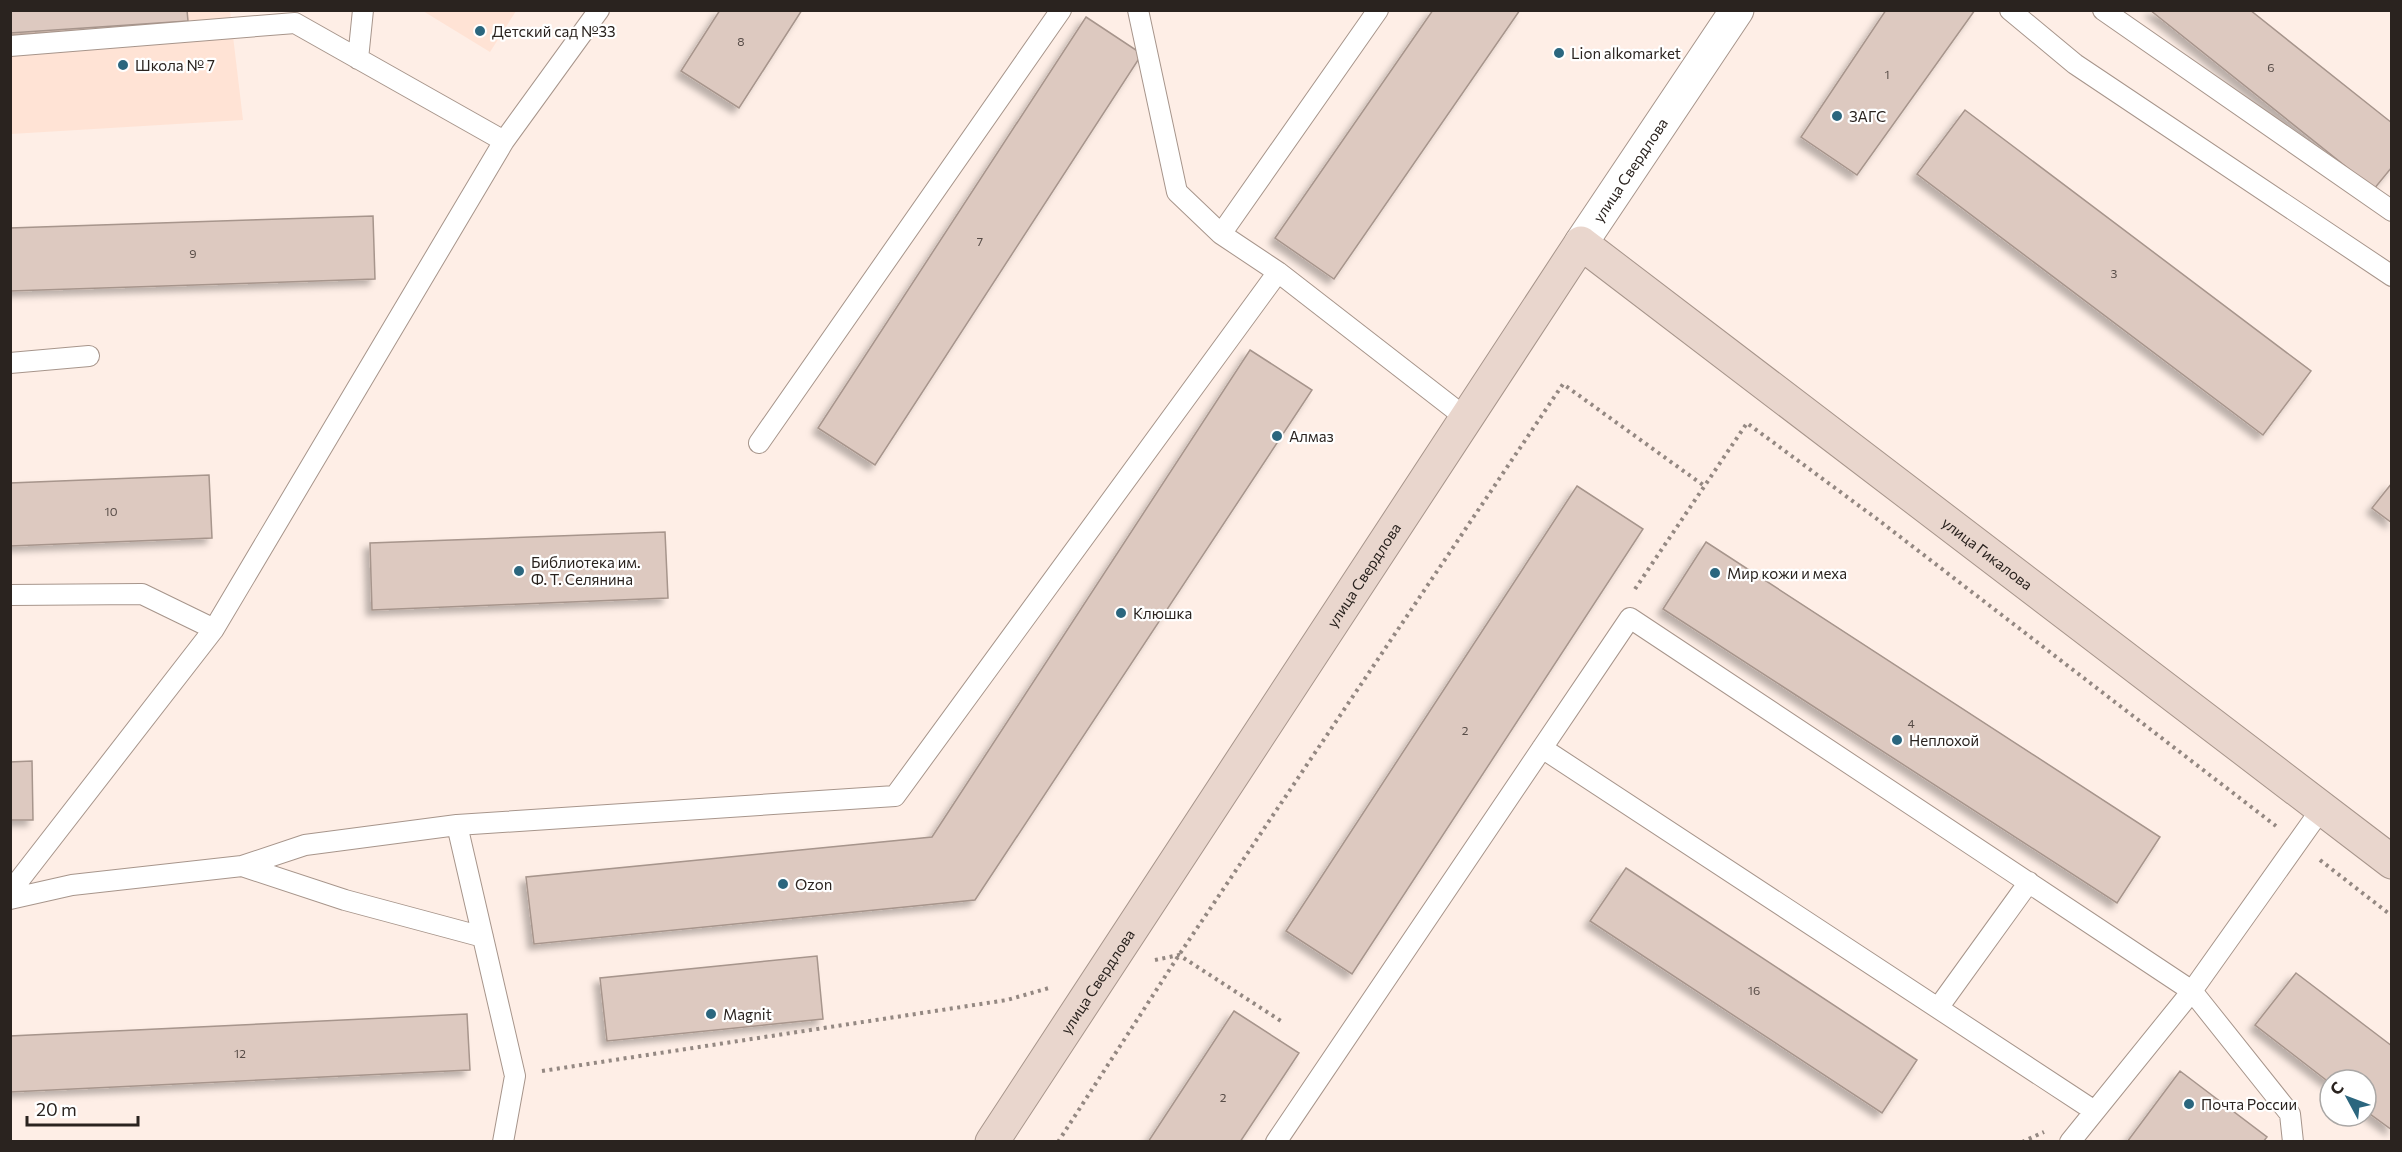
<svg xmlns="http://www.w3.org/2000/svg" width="2402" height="1152" viewBox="0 0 2402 1152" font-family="Commissioner,sans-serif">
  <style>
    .built { fill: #ffe3d5 }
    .building { fill: #ddc9c0; stroke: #a7958c; stroke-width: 1.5; filter: url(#shadow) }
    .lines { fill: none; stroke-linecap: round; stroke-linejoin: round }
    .service-casing { stroke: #a7958b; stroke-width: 22 }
    .tertiary-casing { stroke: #a7958b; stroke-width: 35 }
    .secondary-casing { stroke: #a7958b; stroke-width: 35 }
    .path { stroke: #948882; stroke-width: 4; stroke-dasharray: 3 4.5; stroke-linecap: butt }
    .service { stroke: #fff; stroke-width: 20 }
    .tertiary { stroke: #fff; stroke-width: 33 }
    .secondary { stroke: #e9d6cd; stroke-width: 33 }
    .poi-dot { fill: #2b667e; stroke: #fff; stroke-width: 2 }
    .labels { text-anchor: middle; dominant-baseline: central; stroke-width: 4.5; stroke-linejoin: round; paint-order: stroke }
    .number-label { font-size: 12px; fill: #574c47 }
    .poi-label { font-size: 15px; fill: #2a231f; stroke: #fff; text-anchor: start }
    .street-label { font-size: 15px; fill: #2a231f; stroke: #fff }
  </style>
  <defs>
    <filter id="shadow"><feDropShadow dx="-5.5" dy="5.5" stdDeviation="3" flood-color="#0004"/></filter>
  </defs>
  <rect width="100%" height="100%" fill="#feeee6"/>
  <!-- built -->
  <path class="built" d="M11,11H230L243,120L11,134Z
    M423,11H516L490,52Z"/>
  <!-- building -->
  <path class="building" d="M10,10H187L188,21L10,33Z
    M720,10H802L739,108L681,71Z
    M1433,10H1520L1334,279L1275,238Z
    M1886,10H1975L1857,175L1801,137Z
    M2150,10H2250L2392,123V167L2374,189Z
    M1086,17L1142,54L875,465L818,428Z
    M1965,110L2311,371L2263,435L1917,174Z
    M373,216L375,279L10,291V228Z
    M1250,350L1312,390L975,900L534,944L526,877L932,837Z
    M209,475L212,538L10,546V483Z
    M2392,483V523L2372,508Z
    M1577,486L1643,529L1352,974L1286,931Z
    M665,532L668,598L372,610L370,543Z
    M1706,542L2160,837L2117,903L1663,609Z
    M32,761L33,820H10V762Z
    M1626,868L1917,1060L1882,1113L1590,921Z
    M817,956L823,1019L607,1041L600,978Z
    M2296,973L2392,1046V1130L2366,1111V1080H2330V1083L2255,1025Z
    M1234,1011L1299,1053L1240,1142H1148Z
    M467,1014L470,1070L10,1092V1036Z
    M2180,1071L2267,1137L2263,1142H2127Z"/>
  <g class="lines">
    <defs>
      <path id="service" d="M1138,10L1177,192L1221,234
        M2010,10L2075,64L2392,276
        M2103,10L2392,211
        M10,46L295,23L504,141
        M358,59L363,10
        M1278,272L1221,234L1378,10
        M10,363L89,356
        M759,443L1061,10
        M10,595L142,594L214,629
        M1542,748L2093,1110
        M242,866L305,845L457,825
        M10,892L214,629L504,141L599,10
        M10,899L72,885L242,866L345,900L483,937
        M1938,1008L2029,882
        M503,1142L515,1076L457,825L895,796L1278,272L1466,418
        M1276,1142L1630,618L2192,991L2290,1114L2293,1142
        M2070,1142L2192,991L2322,808"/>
      <g id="tertiary">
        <path id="s1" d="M1581,243L1737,10"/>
      </g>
      <g id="secondary">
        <path id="s2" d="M992,1142L1581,243L2392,862"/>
      </g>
    </defs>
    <!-- service casing -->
    <use href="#service" class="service-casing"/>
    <!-- tertiary casing -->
    <use href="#tertiary" class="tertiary-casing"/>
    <!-- secondary casing -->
    <use href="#secondary" class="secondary-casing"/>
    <!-- path -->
    <path class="path" d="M1635,589L1747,423L1877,519L2276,826
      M2320,860L2392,916
      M1155,960L1179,955L1281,1021
      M542,1071L1007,1000L1049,988
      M1058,1142L1179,955L1563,384L1703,485
      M2022,1142L2044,1132"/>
    <!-- service -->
    <use href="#service" class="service"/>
    <!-- tertiary -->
    <use href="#tertiary" class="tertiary"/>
    <!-- secondary -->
    <use href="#secondary" class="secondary"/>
  </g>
  <!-- markers -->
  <g class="poi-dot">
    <circle cx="480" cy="31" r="6"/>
    <circle cx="1559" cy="53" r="6"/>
    <circle cx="123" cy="65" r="6"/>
    <circle cx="1837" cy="116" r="6"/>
    <circle cx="1277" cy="436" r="6"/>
    <circle cx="519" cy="571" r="6"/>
    <circle cx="1715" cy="573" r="6"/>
    <circle cx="1121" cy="613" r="6"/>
    <circle cx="1897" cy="740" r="6"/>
    <circle cx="783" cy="884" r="6"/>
    <circle cx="711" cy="1014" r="6"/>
    <circle cx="2189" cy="1104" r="6"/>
  </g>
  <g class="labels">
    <!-- number labels -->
    <g class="number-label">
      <text x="741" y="41">8</text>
      <text x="2271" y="67">6</text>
      <text x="1887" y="74">1</text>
      <text x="980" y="241">7</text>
      <text x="193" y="253">9</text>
      <text x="2114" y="273">3</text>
      <text x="111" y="511">10</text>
      <text x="1911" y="723">4</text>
      <text x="1465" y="730">2</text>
      <text x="1754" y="990">16</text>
      <text x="240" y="1053">12</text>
      <text x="1223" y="1097">2</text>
    </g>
    <!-- poi labels -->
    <g class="poi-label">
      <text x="492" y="31">Детский сад №33</text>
      <text x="1571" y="53">Lion alkomarket</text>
      <text x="135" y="65">Школа № 7</text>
      <text x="1849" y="116">ЗАГС</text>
      <text x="1289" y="436">Алмаз</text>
      <text x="531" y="562">Библиотека им.<tspan x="531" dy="17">Ф. Т. Селянина</tspan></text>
      <text x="1727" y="573">Мир кожи и меха</text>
      <text x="1133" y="613">Клюшка</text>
      <text x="1909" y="740">Неплохой</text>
      <text x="795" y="884">Ozon</text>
      <text x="723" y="1014">Magnit</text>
      <text x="2201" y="1104">Почта России</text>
    </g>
    <!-- street labels -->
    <g class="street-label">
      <text stroke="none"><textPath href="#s1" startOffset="88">улица Свердлова</textPath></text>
      <text stroke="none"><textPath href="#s2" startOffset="1586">улица Гикалова</textPath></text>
      <text stroke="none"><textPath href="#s2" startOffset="678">улица Свердлова</textPath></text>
      <text stroke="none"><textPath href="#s2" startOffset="192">улица Свердлова</textPath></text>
    </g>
  </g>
  <!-- border -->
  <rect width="2402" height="1152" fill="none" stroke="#2a231f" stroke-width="24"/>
  <!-- north arrow -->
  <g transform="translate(2348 1098) rotate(311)"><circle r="28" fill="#ffffff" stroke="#aaa7a5" stroke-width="1.5"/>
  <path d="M0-4.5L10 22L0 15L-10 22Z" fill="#2b667e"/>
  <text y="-9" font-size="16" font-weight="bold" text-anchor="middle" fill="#2a231f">С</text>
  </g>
  <!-- scale -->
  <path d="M27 1116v9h111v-9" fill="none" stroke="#2a231f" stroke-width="3"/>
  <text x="36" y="1116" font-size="18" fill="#2a231f" stroke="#ffffff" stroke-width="4.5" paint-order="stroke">20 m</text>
</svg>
